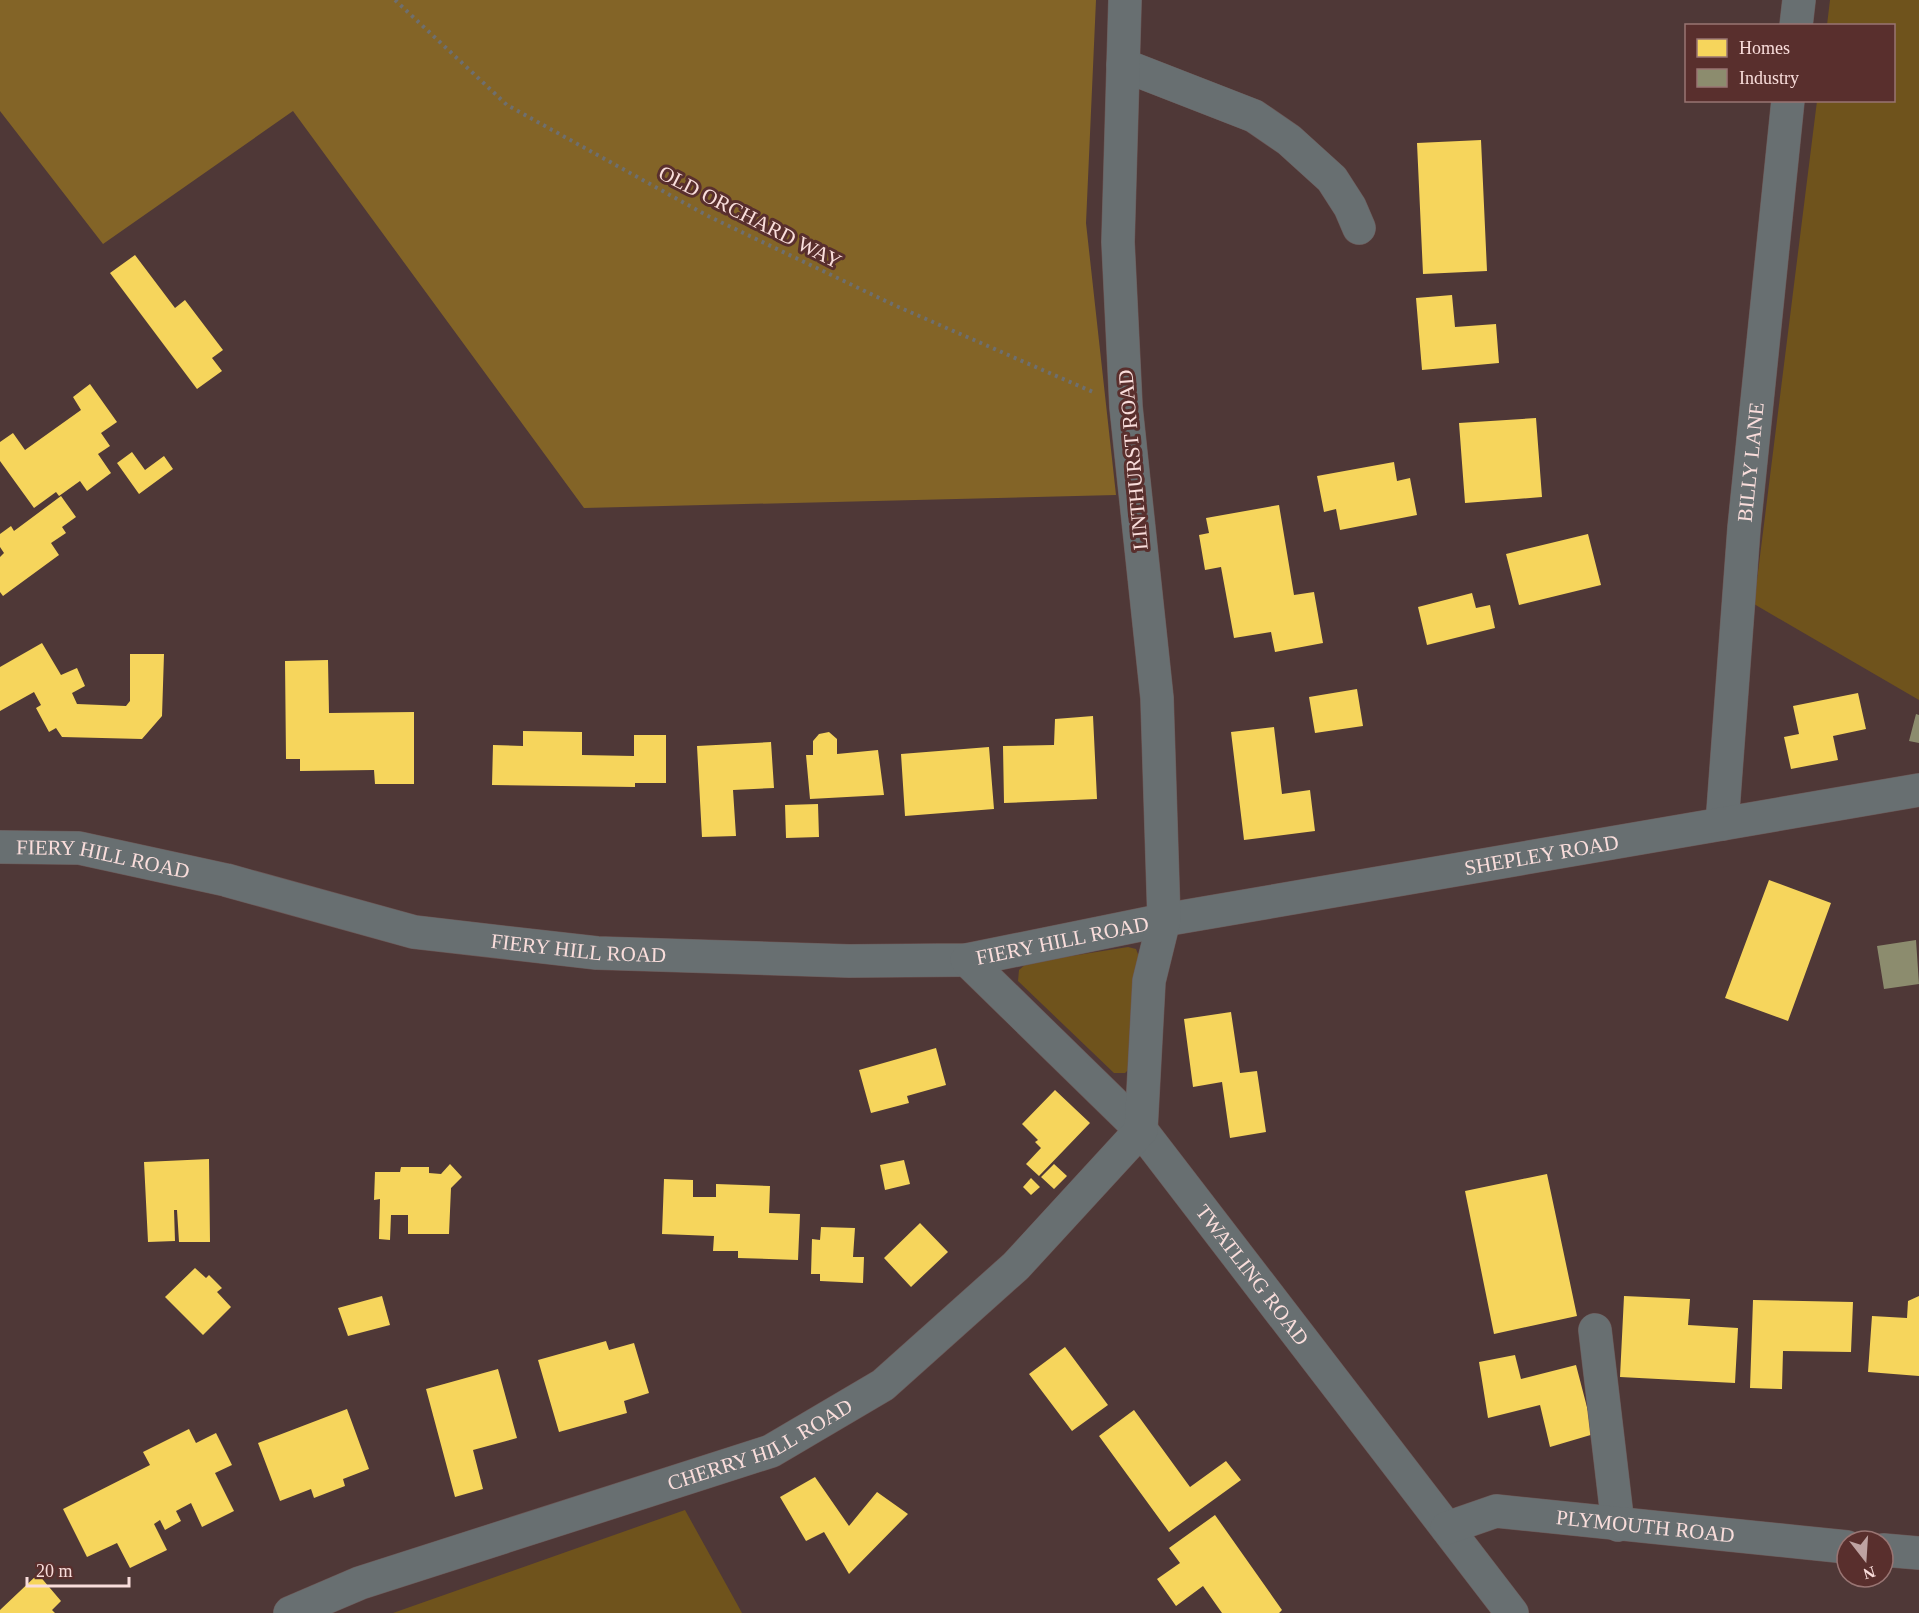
<svg xmlns="http://www.w3.org/2000/svg" width="1919" height="1613" viewBox="0 0 1919 1613" font-family="'Times New Roman',serif">
  <style>
    .green { fill: #6f531c }
    .forest { fill: #836427 }
    .homes { fill: #f6d55c }
    .industry { fill: #8c8c6e }
    .lines { fill: none; stroke-linecap: round; stroke-linejoin: round }
    .minor-casing { stroke: #6c5756; stroke-width: 34 }
    .path { stroke: #6e6f6f; stroke-width: 4; stroke-dasharray: 3 4.5; stroke-linecap: butt }
    .minor { stroke: #686f71; stroke-width: 33 }
    .labels { text-anchor: middle; dominant-baseline: central; stroke-width: 6; stroke-linejoin: round; paint-order: stroke }
    .street-label { font-size: 21px; fill: #f9dddb; stroke: #592f2d }
  </style>
  <rect width="100%" height="100%" fill="#4f3837"/>
  <!-- green -->
  <path class="green" d="M1830,0H1919V700L1754,604L1817,101L1894,100V26L1827,25Z
    M1128,947L1136,949L1139,957L1130,1068L1125,1073H1114L1018,981L1019,970L1027,963Z
    M685,1510L742,1613H393Z"/>
  <!-- forest -->
  <path class="forest" d="M0,0H1096L1086,223L1116,495L584,508L293,111L103,244L0,111Z"/>
  <!-- homes -->
  <path class="homes" d="M1481,140L1487,271L1423,274L1417,143Z
    M135,255L175,308L185,300L223,350L212,358L222,371L197,389L110,273Z
    M1452,295L1455,327L1496,324L1499,363L1422,370L1416,298Z
    M90,384L117,422L101,433L110,446L98,454L111,473L87,491L80,481L59,496L56,492L34,508L0,461V442L13,433L25,450L81,410L73,397Z
    M1536,418L1542,497L1465,503L1459,423Z
    M132,452L145,470L164,456L173,469L139,494L117,463Z
    M1394,462L1397,481L1410,478L1417,515L1340,530L1336,509L1324,512L1317,476Z
    M61,496L76,517L62,527L66,533L51,543L59,555L3,596L0,592V557L4,553L0,547V534L11,526L14,531Z
    M1279,505L1294,595L1314,592L1323,643L1275,652L1271,632L1234,638L1221,567L1205,570L1199,535L1209,533L1206,518Z
    M1588,534L1601,585L1519,605L1506,554Z
    M1472,593L1476,608L1490,605L1495,628L1427,645L1418,607Z
    M42,643L61,675L77,668L85,686L72,693L77,704L126,706L130,701V654H164L162,716L142,739L62,737L56,728L49,732L36,708L41,705L34,692L0,711V667Z
    M328,660L329,713L414,712V784H375L374,770L300,771V759H286L285,661Z
    M1357,689L1363,726L1315,733L1309,697Z
    M1858,693L1866,729L1833,736L1838,760L1791,769L1784,737L1799,734L1793,706Z
    M1093,716L1097,799L1004,803L1003,746L1054,745L1055,719Z
    M1274,727L1282,794L1310,790L1315,831L1244,840L1231,732Z
    M523,731L582,732V755L634,756V735H666V783H635V787L492,785L493,745L523,746Z
    M829,732L837,739V754L878,750L884,795L810,799L806,755H813V741L819,734Z
    M771,742L774,788L733,790L736,836L702,837L697,746Z
    M989,747L994,809L905,816L901,754Z
    M818,804L819,837L786,838L785,805Z
    M1769,880L1831,903L1788,1021L1725,998Z
    M1231,1012L1240,1073L1257,1071L1266,1132L1230,1138L1222,1082L1193,1087L1184,1019Z
    M936,1048L946,1085L907,1096L909,1103L871,1113L859,1070Z
    M1055,1090L1090,1123L1039,1176L1026,1164L1041,1148L1035,1142L1038,1140L1022,1124Z
    M209,1159L210,1242H179L177,1210H174L175,1241L148,1242L144,1162Z
    M904,1160L910,1184L885,1190L880,1165Z
    M450,1164L462,1177L451,1188L449,1234H408V1215H391L390,1240L379,1239L380,1199L374,1200L375,1172H400L401,1167H429V1173L441,1174Z
    M1054,1164L1067,1176L1054,1189L1041,1177Z
    M1547,1174L1577,1316L1494,1334L1465,1191Z
    M1031,1178L1040,1187L1031,1195L1023,1187Z
    M664,1179L693,1180V1197H716V1184L770,1186L769,1213L800,1214L798,1260L738,1258V1251H713L714,1236L662,1234Z
    M920,1223L948,1252L911,1287L884,1258Z
    M821,1227L855,1228L853,1257H864L863,1283L820,1281V1274H811L812,1239L820,1240Z
    M195,1268L206,1278L209,1275L222,1288L217,1292L231,1307L203,1335L165,1297Z
    M382,1296L390,1325L348,1336L338,1308Z
    M1624,1296L1690,1299L1688,1325L1738,1328L1735,1383L1620,1377Z
    M1919,1296V1376L1868,1372L1872,1316L1907,1318L1908,1301Z
    M1753,1300L1853,1302L1851,1352L1783,1351L1782,1389L1750,1388Z
    M606,1341L609,1350L634,1343L649,1393L624,1401L627,1413L559,1432L538,1360Z
    M1065,1347L1108,1405L1072,1431L1029,1374Z
    M1515,1355L1521,1379L1576,1365L1594,1434L1550,1447L1540,1405L1488,1418L1479,1362Z
    M498,1369L517,1438L473,1450L483,1489L455,1497L426,1389Z
    M347,1409L369,1469L343,1479L345,1486L314,1498L311,1489L280,1501L258,1443Z
    M1134,1410L1190,1487L1226,1461L1241,1480L1169,1532L1099,1436Z
    M189,1429L196,1443L216,1433L232,1465L215,1473L234,1511L202,1527L191,1503L176,1511L181,1521L165,1530L160,1520L154,1524L167,1550L130,1568L117,1543L87,1557L63,1509L150,1465L143,1452Z
    M815,1477L849,1526L877,1492L908,1514L849,1574L824,1532L806,1541L780,1497Z
    M1215,1515L1282,1610L1279,1613H1222L1203,1586L1176,1606L1157,1579L1180,1563L1169,1548Z
    M38,1574L61,1601L52,1610L55,1613H0V1610Z"/>
  <!-- industry -->
  <path class="industry" d="M1916,714L1919,715V743L1909,741Z
    M1916,940L1919,984L1884,989L1877,946Z"/>
  <g class="lines">
    <defs>
      <g id="minor">
        <path d="M1796,26L1799,0"/>
        <path d="M1123,65L1254,116L1289,140L1332,179L1350,207L1359,228"/>
        <path id="s1" d="M1722,824L1744,528L1788,100"/>
        <path id="s2" d="M0,847L79,848L226,880L414,932L597,953L849,961L967,960L1164,920L1919,790"/>
        <path id="s3" d="M967,960L1141,1130L1512,1613"/>
        <path d="M1595,1330L1618,1525"/>
        <path id="s4" d="M1447,1528L1496,1511L1847,1547"/>
        <path d="M1883,1550L1919,1553"/>
        <path id="s5" d="M290,1613L360,1583L771,1451L883,1385L1016,1266L1141,1130L1149,981L1164,920L1157,698L1126,407L1118,242L1125,0"/>
      </g>
    </defs>
    <!-- minor casing -->
    <use href="#minor" class="minor-casing"/>
    <!-- path -->
    <path class="path" d="M395,0L507,105L708,216L894,305L1093,392"/>
    <!-- minor -->
    <use href="#minor" class="minor"/>
  </g>
  <g class="labels">
    <!-- street labels -->
    <g class="street-label">
      <text transform="translate(750 217) rotate(27)">OLD ORCHARD WAY</text>
      <text transform="translate(1133 460) rotate(-95)">LINTHURST ROAD</text>
      <text stroke="none"><textPath href="#s1" startOffset="363">BILLY LANE</textPath></text>
      <text stroke="none"><textPath href="#s2" startOffset="1563">SHEPLEY ROAD</textPath></text>
      <text stroke="none"><textPath href="#s2" startOffset="104">FIERY HILL ROAD</textPath></text>
      <text stroke="none"><textPath href="#s2" startOffset="1076">FIERY HILL ROAD</textPath></text>
      <text stroke="none"><textPath href="#s2" startOffset="590">FIERY HILL ROAD</textPath></text>
      <text stroke="none"><textPath href="#s3" startOffset="426">TWATLING ROAD</textPath></text>
      <text stroke="none"><textPath href="#s5" startOffset="500">CHERRY HILL ROAD</textPath></text>
      <text stroke="none"><textPath href="#s4" startOffset="202">PLYMOUTH ROAD</textPath></text>
    </g>
  </g>
  <!-- legend -->
  <rect x="1685" y="24" width="210" height="78" fill="#592f2d" stroke="#997573" stroke-width="1.5"/>
  <rect x="1697" y="39" width="30" height="18" fill="#f6d55c" stroke="#997573" stroke-width="1.5"/>
  <text x="1739" y="54" font-size="18" fill="#f9dddb">Homes</text>
  <rect x="1697" y="69" width="30" height="18" fill="#8c8c6e" stroke="#997573" stroke-width="1.5"/>
  <text x="1739" y="84" font-size="18" fill="#f9dddb">Industry</text>
  <!-- north arrow -->
  <g transform="translate(1865 1559) rotate(163)"><circle r="28" fill="#592f2d" stroke="#997573" stroke-width="1.5"/>
  <path d="M0-4.5L10 22L0 15L-10 22Z" fill="#bea3a2"/>
  <text y="-9" font-size="16" font-weight="bold" text-anchor="middle" fill="#f9dddb">N</text>
  </g>
  <!-- scale -->
  <path d="M27 1577v9h102v-9" fill="none" stroke="#f9dddb" stroke-width="3"/>
  <text x="36" y="1577" font-size="18" fill="#f9dddb" stroke="#592f2d" stroke-width="4.5" paint-order="stroke">20 m</text>
</svg>
